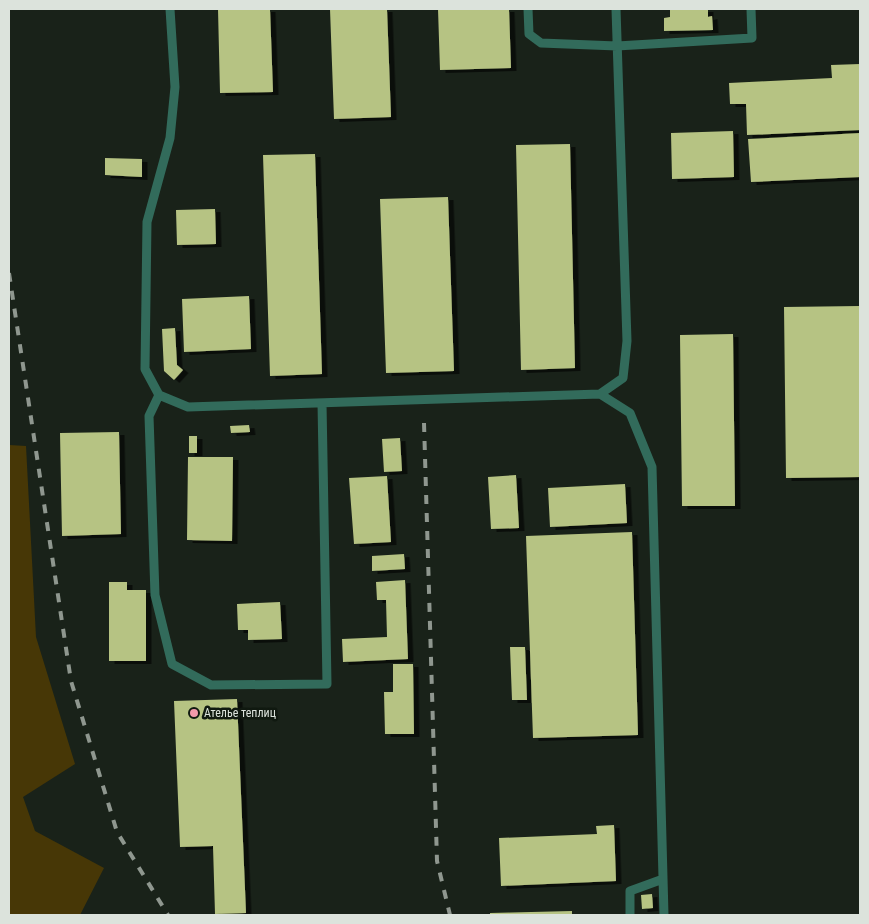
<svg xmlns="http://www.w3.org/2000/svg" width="869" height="924" viewBox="0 0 869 924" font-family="'Roboto Condensed',sans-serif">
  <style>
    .green { fill: #473706 }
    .building { fill: #b6c383; filter: url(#shadow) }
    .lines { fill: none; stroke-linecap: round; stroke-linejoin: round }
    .service { stroke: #326b5b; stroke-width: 9 }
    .rail { stroke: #8f978f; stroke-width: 4; stroke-dasharray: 9 9; stroke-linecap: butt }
    .poi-dot { fill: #f39aab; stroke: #101910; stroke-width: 2 }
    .labels { text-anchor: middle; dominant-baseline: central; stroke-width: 5; stroke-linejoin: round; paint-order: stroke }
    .poi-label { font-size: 12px; fill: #dce3dc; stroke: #101910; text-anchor: start }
  </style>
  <defs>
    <filter id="shadow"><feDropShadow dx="5.5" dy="3" stdDeviation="0" flood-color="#0009"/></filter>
  </defs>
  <rect width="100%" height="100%" fill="#192219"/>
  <!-- green -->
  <path class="green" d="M9,445L26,446L36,637L75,764L23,797L35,831L104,868L80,915H9Z"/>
  <!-- building -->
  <path class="building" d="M218,9H270L273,92L220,93Z
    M330,9H387L391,117L334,119Z
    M438,9H509L511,68L440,70Z
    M670,9H708V17L712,16L713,30L664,31V18L670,17Z
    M860,64V130L747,135L746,104H730L729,83L832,78L831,65Z
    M733,131L734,177L672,179L671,133Z
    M860,133V177L751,182L748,139Z
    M570,144L575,368L521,370L516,145Z
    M315,154L322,374L270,376L263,155Z
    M105,158L142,159V177L105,175Z
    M448,197L454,371L386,373L380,199Z
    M215,209L216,244L177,245L176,210Z
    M249,296L251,349L184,352L182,299Z
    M860,306V477L786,478L784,307Z
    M175,328L177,365L183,370L174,380L164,371L162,329Z
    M733,334L735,506H682L680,335Z
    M249,425L250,432L231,433L230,426Z
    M119,432L121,534L62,536L60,433Z
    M189,436H197V453H189Z
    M400,438L402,471L384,472L382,439Z
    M188,457H233L232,541L187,540Z
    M516,475L519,528L491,529L488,477Z
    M387,476L391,542L354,544L349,478Z
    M625,484L627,523L550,527L548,488Z
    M632,532L638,735L533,738L526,536Z
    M404,554L405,569L372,571V556Z
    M405,580L408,659L343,662L342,639L387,637L386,600H377L376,582Z
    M109,582H127V590H146V661H109Z
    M280,602L282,639L248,640V630H238L237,604Z
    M510,647H525L527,700H512Z
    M393,664H413L414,734H385L384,692H393Z
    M237,699L246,913L215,914L213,846L180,847L174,701Z
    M614,825L616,881L501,886L499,838L597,834L596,826Z
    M652,894L653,908L642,909L641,895Z
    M572,911V915H490V913Z"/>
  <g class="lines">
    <!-- service -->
    <path class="service" d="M170,9L175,87L170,138L147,222L145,369L159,395L188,407L600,394L630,413L652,467L664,915
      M528,9L529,34L541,43L617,46L752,38L751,9
      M600,394L623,378L627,341L616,9
      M159,395L149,416L155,595L172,664L211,685L327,684L322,403
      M630,915V891L663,879"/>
    <!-- rail -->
    <path class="rail" d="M9,273L71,681L117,832L168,915
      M424,423L437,861L450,915"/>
  </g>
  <!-- markers -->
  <circle class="poi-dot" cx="194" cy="713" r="5"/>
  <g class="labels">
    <!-- poi labels -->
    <g class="poi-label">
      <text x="204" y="713">Ателье теплиц</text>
    </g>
  </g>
  <!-- border -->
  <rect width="869" height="924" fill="none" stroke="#dce3dc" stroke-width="20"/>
</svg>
